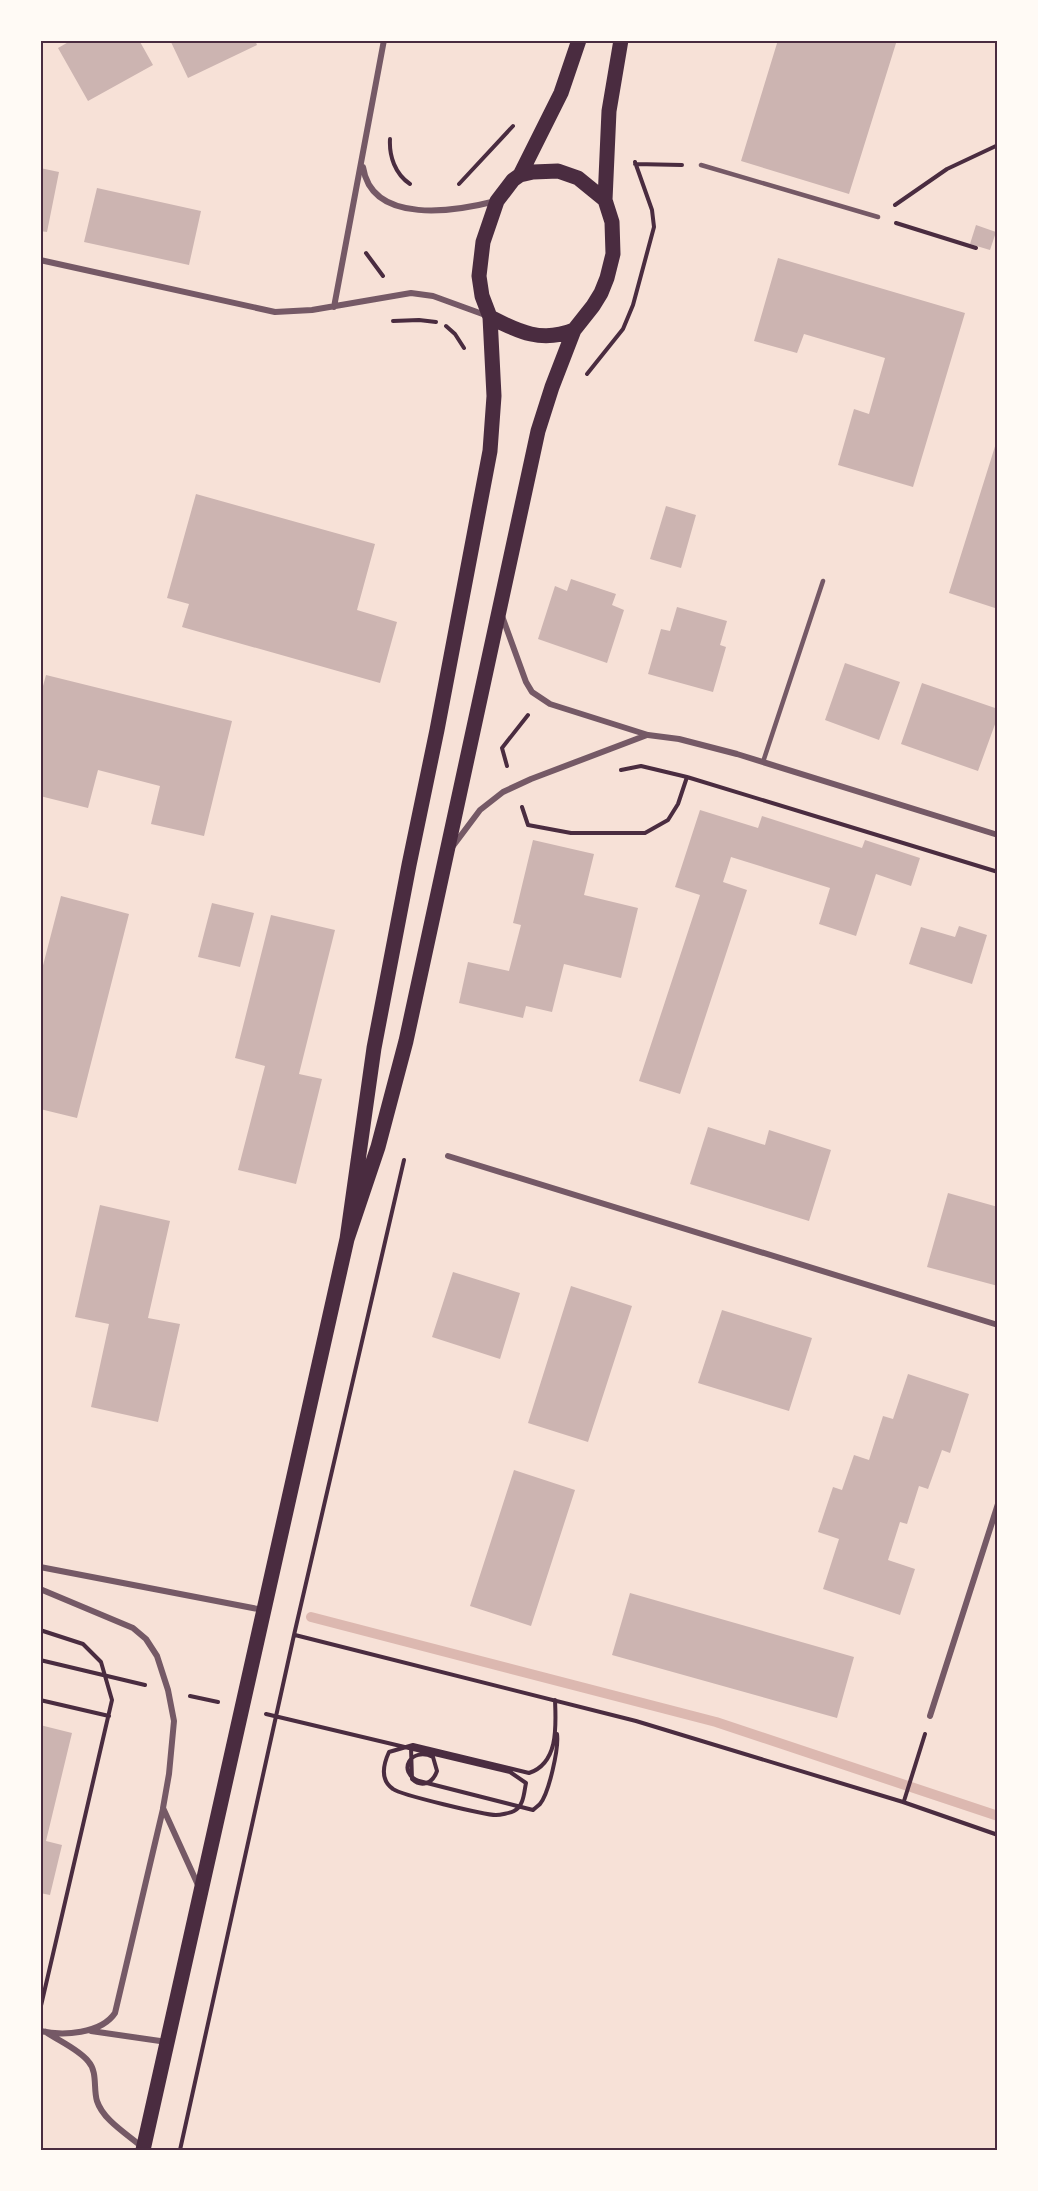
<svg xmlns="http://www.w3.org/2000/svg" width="1038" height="2191" viewBox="0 0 1038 2191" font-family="Signika,sans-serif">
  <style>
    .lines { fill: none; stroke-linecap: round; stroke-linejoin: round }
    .stream { stroke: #dcb8b0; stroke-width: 10 }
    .building { fill: #ccb4b1 }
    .path { stroke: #4a2c40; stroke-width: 4 }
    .service { stroke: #755966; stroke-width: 4.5 }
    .minor { stroke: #755966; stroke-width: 6 }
    .primary { stroke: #4a2c40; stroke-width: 15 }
    .neatline { fill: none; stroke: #4a2c40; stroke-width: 2 }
  </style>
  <rect width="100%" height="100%" fill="#f7e1d7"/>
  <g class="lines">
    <!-- stream -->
    <path class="stream" d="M311,1617L716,1722L998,1816"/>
  </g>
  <!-- building -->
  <path class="building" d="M72,40H139L153,65L88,101L58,48Z
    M170,40H255L257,45L188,78Z
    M778,40H897L849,194L741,161Z
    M40,168L59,172L47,232L40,231Z
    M97,188L201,211L189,265L84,242Z
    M976,225L996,232L990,250L970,244Z
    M778,258L965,313L913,487L838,465L854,409L869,414L885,358L804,334L797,353L754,341Z
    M997,440H998V609L949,593Z
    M196,494L375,544L357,610L397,622L380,683L182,627L189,604L167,598Z
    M666,506L696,515L681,568L650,559Z
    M571,579L616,594L612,605L624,610L607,663L538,639L555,586L567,591Z
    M677,607L727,621L720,645L726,647L713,692L648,674L661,629L670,631Z
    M845,663L900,682L879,740L825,720Z
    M46,675L232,721L204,836L151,824L160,786L98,770L88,808L40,796V697Z
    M922,683L998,709V716L978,771L901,744Z
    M700,810L758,828L762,816L862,848L865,840L920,858L911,886L876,874L856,936L819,924L830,888L731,857L723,882L747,890L680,1094L639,1081L700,895L675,887Z
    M533,840L594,854L584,895L638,908L621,978L564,964L552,1012L526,1006L523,1018L459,1003L468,962L509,971L521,925L513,923Z
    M61,896L129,914L77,1118L40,1109V977Z
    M212,903L254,913L240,967L198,957Z
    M271,915L335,930L299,1074L322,1079L296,1184L238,1170L265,1066L235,1058Z
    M959,926L987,935L972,984L909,964L921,927L955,937Z
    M708,1127L765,1145L769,1130L831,1150L809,1221L690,1184Z
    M948,1193L998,1207V1286L927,1267Z
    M100,1205L170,1221L148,1318L180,1324L158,1422L91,1407L109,1324L75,1317Z
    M453,1272L520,1293L500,1359L432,1337Z
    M571,1286L632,1306L588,1442L528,1423Z
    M722,1310L812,1338L789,1411L698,1383Z
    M908,1374L969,1394L950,1453L942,1450L928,1489L919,1486L907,1524L900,1522L888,1560L915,1569L900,1615L823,1589L839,1539L818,1532L833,1487L842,1490L854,1455L869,1460L883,1416L893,1419Z
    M514,1470L575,1490L531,1626L470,1606Z
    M630,1593L854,1657L837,1718L612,1655Z
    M40,1725L72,1733L46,1841L62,1845L50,1895L40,1893Z"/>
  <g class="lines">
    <!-- path -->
    <path class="path" d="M390,139C389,156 395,174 410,184
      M635,164L682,165
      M459,184L513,126
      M895,205L947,169L998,145
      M896,223L976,248
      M366,253L383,276
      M393,321L419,320L436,322
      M446,326L455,334L464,348
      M587,374L623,329L633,305L654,227L652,210L635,162
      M507,766L502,748L528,715
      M621,770L641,766L687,777L998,872
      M522,807L528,825L571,833H645L668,820L678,804L687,777
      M40,1630L83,1644L101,1662L112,1700L40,2010
      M295,1635L636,1721L903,1802L998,1835
      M40,1660L145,1685
      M190,1696L218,1702
      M40,1700L109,1716
      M266,1714L510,1772L526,1783C524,1792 524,1806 514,1811C510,1813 500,1815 496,1815C485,1815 401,1795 393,1789C380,1780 383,1765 389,1752L413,1745L529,1773C559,1763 556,1725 555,1700
      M411,1748L412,1779C422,1788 433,1783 437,1771L433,1757C411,1746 396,1772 419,1781L533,1810C534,1809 539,1805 540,1804C549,1793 559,1748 557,1734
      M904,1801L925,1734
      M180,2150L294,1635L404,1160"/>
    <!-- service -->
    <path class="service" d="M701,165L878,217
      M763,762L823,581"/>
    <!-- minor -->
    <path class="minor" d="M363,167C372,226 457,211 496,201
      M40,260L275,312L312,310L411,293L433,296L488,316
      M334,307L384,40
      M502,616L526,682L532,692L550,704L648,735L679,739L737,754L998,835
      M453,846L480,810L503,792L531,779L647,735
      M448,1156L998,1325
      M40,1567L263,1610
      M40,1589L133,1628L146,1639L157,1656L168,1690L174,1721L169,1774L163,1808L198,1885
      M930,1716L998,1504
      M40,2031C63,2036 101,2034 115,2013L163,1809
      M91,2031L167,2042
      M46,2032C59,2041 78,2049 88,2061C98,2072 93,2088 97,2101C103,2120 127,2134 142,2147"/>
    <!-- primary -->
    <path class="primary" d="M520,175L561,93L579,40
      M605,200L609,111L621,40
      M490,317C519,332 542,343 574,330
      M143,2150L347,1239L374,1048L409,865L437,730L490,451L494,396L490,317L482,296L479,276L483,242L497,201L513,180L520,175L533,172L558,171L578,178L605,200L612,222L613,254L607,278L601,293L593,306L574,330L552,387L538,431L406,1041L378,1147L347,1239"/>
  </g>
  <!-- border -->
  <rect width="1038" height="2191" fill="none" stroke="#fffaf5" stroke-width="84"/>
  <rect x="42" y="42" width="954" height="2107" class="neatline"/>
</svg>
